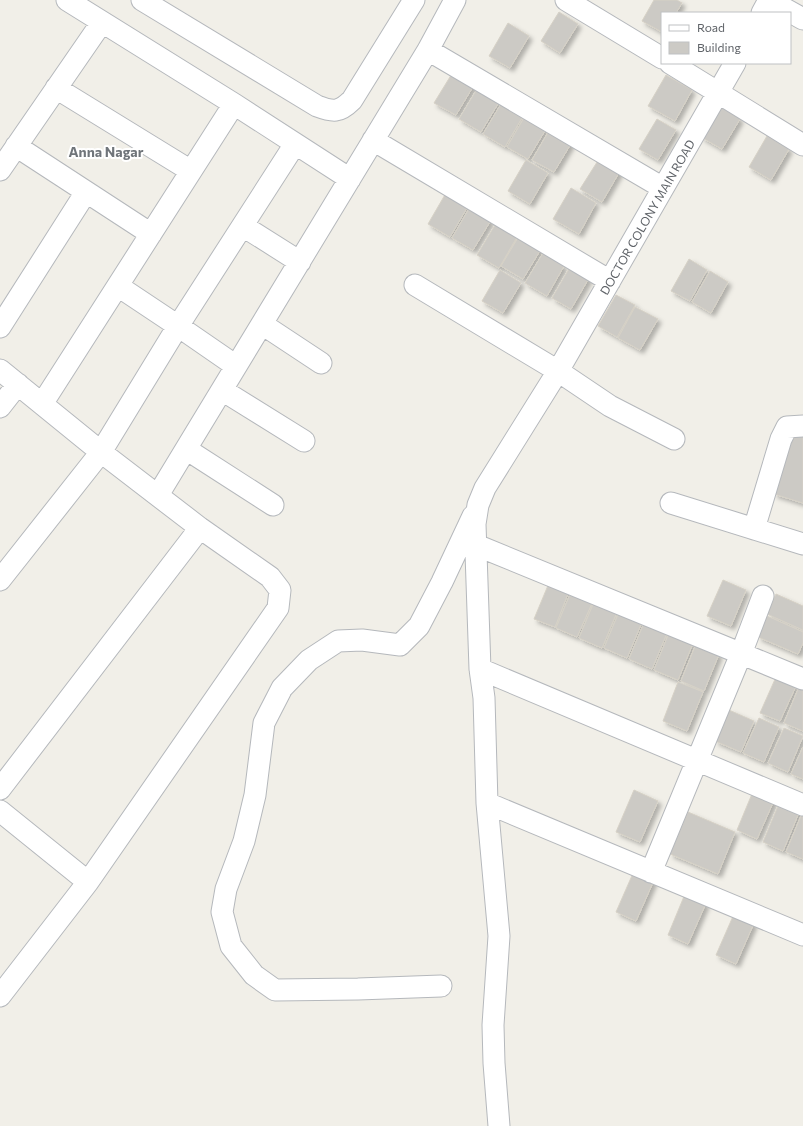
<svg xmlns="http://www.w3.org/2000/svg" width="803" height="1126" viewBox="0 0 803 1126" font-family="Commissioner,sans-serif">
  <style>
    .building { fill: #cccac5; stroke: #d6d1c6; filter: url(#shadow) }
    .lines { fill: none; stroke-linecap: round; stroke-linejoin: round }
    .minor-casing { stroke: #b5b8bc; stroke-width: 23 }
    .minor { stroke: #fff; stroke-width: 21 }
    .labels { text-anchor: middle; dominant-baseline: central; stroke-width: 4; stroke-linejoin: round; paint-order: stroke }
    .street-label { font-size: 12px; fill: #5f6368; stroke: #fff }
    .quarter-label { font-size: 14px; font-weight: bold; fill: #70757a; stroke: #fff }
  </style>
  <defs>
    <filter id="shadow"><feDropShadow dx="3.5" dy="3.5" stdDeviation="2" flood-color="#0004"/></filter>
  </defs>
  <rect width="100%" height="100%" fill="#f1efe8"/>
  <!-- building -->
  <path class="building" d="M654,0H677L682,3L676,13H662V32L642,21Z
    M559,12L578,24L560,53L541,41Z
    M508,23L529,36L510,68L489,56Z
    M453,72L474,85L456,115L434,103Z
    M666,75L692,90L675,121L648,106Z
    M477,89L499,102L481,132L459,119Z
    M501,104L523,116L505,147L483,134Z
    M719,106L740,119L722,149L701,137Z
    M525,116L546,129L528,159L507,147Z
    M657,119L676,130L658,160L639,149Z
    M550,129L572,142L554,172L532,160Z
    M767,136L789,149L771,180L749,167Z
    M599,159L620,171L602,202L580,189Z
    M526,160L548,173L530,204L508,191Z
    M571,188L596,203L579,234L553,219Z
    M446,193L468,206L450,237L428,224Z
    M470,207L491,220L473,250L452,238Z
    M495,225L517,237L499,268L477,255Z
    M519,236L541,249L523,279L501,266Z
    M543,253L564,266L547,296L525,283Z
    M689,259L707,270L690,301L671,291Z
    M570,267L589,278L571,309L552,298Z
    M500,270L521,283L503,313L482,301Z
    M710,271L728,282L711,313L692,302Z
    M616,295L635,305L617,337L598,326Z
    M635,307L658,319L640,350L618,338Z
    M794,432L803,435V503L774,494Z
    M723,580L746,590L731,626L707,616Z
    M549,583L569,591L555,627L534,619Z
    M571,592L593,601L577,637L556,628Z
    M776,594L803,606V630L767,614Z
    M594,602L617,612L602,648L579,638Z
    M619,612L642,622L627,658L604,648Z
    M767,616L803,632V643L798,654L758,637Z
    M644,623L667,633L652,669L629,659Z
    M669,633L693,643L678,680L654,670Z
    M696,644L719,654L704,691L681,681Z
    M776,677L796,686L780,721L760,713Z
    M678,682L703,692L687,731L663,721Z
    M799,687L803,689V731L784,723Z
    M729,710L754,721L741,752L715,741Z
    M759,718L779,727L764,762L743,753Z
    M784,728L803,736L788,772L768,763Z
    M803,747V779L791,774Z
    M754,789L775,798L757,839L737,830Z
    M634,790L658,801L640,842L616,832Z
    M780,801L800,810L783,851L763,842Z
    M803,811V859L786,852Z
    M688,812L735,832L718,874L670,854Z
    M634,871L654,880L636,921L616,912Z
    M685,894L706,903L688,944L668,935Z
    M734,914L754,923L736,964L716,955Z"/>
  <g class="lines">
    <defs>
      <path id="minor" d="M67,0L234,104L350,179
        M142,0L317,106C333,112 339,113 352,100L414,0
        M566,0L662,58
        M762,13L769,0L803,19
        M428,50L663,188
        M670,63L803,145
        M56,88L191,171
        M373,140L610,281
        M16,146L151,234
        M0,170L102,22
        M243,226L300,262
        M415,285L558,371L610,406L674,439
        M118,286L178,326L236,366
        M262,324L321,363
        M0,327L86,192
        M0,370L101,452L200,528L270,577L280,590L278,608L88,882L0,996
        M222,390L304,441
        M42,404L234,104
        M0,407L18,384
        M186,449L273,505
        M158,495L428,50L455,0
        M671,503L803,544
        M754,529L781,439L787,427L803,426
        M476,545L803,679
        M0,580L101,452L178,326L295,144
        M480,669L803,805
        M0,789L200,528
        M487,803L803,935
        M0,811L88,882
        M651,872L741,654L763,596
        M441,986L358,989L275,990L254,975L231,946L222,912L226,889L244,841L255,795L264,723L282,688L309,660L338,641L362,640L400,645L419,626L442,582L473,516
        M499,1126L494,1063L493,1025L499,936L487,803L484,698L480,669L475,524L478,505L485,488L558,371L735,63"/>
    </defs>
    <!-- minor casing -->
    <use href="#minor" class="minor-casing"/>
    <!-- minor -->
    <use href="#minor" class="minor"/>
  </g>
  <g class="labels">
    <!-- street labels -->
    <g class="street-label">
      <text transform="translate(647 217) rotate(-60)">DOCTOR COLONY MAIN ROAD</text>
    </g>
    <!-- quarter labels -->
    <g class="quarter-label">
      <text x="106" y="151">Anna Nagar</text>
    </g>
  </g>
  <!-- legend -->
  <rect x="661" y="12" width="130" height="52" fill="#ffffff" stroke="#bfc1c3"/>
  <rect x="669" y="25" width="20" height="6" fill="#ffffff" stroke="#bfc1c3"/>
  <text x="697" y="32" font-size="12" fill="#5f6368">Road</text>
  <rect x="669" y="42" width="20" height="12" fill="#cccac5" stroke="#bfc1c3"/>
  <text x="697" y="52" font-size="12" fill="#5f6368">Building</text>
</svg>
